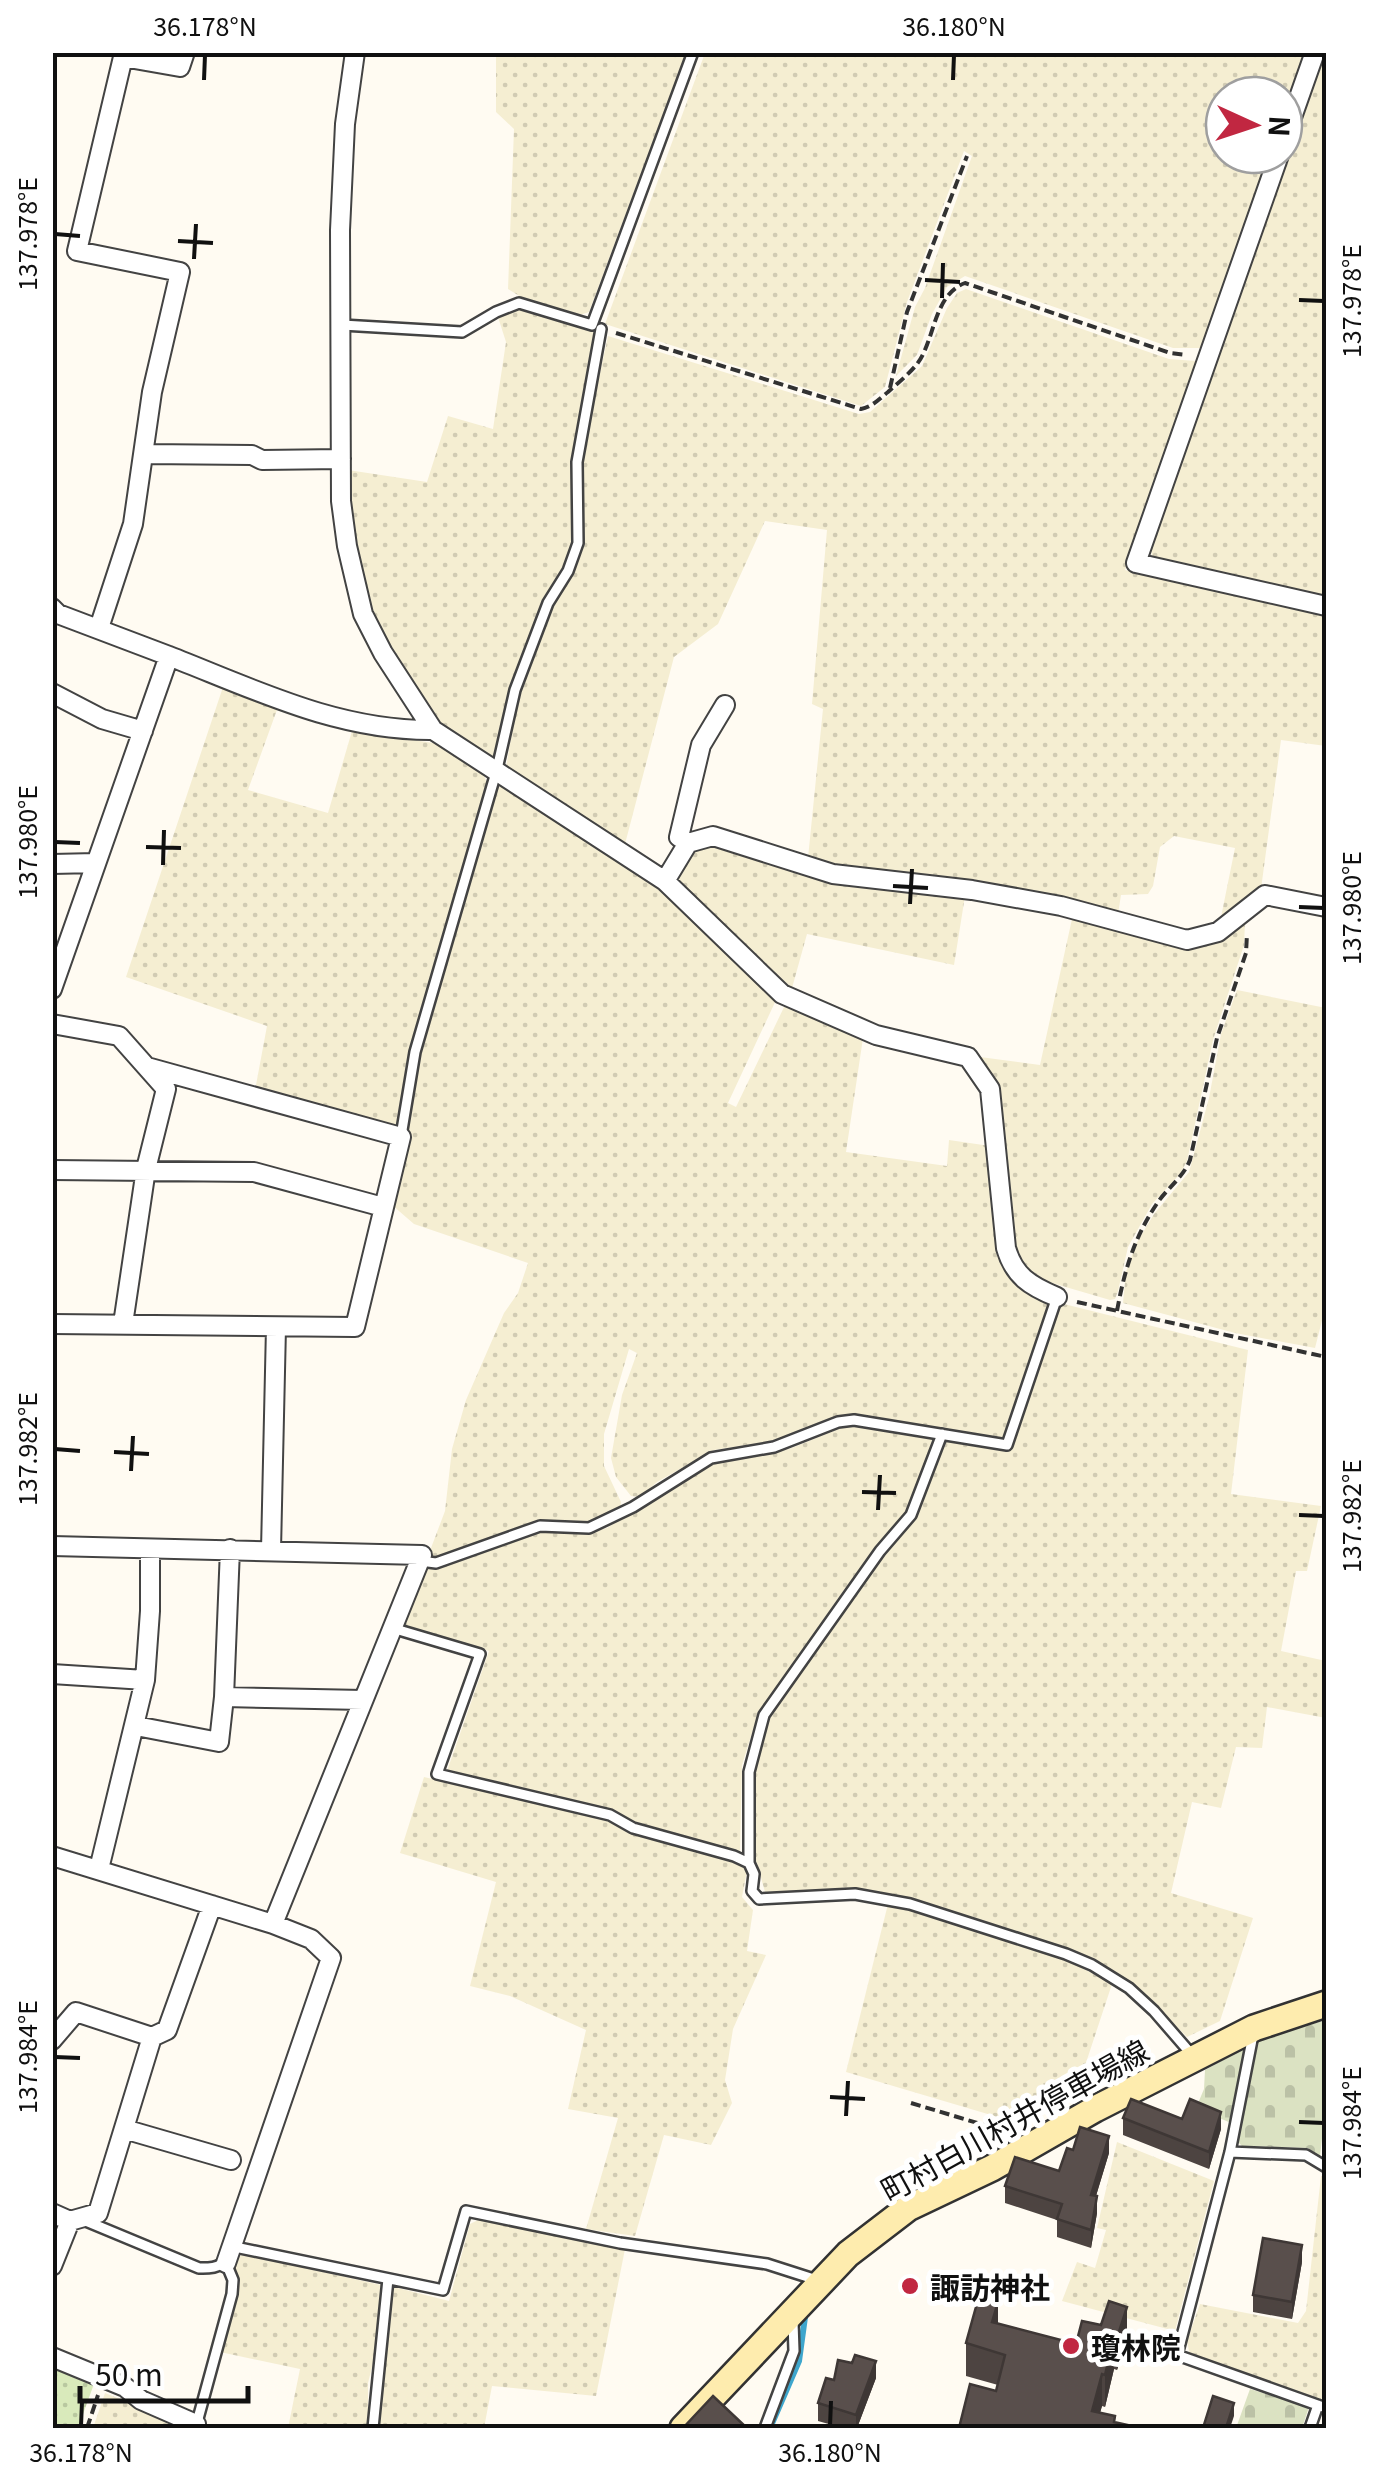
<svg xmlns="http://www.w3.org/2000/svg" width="1379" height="2481" viewBox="0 0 1379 2481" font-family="Georgia,'Noto Sans JP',serif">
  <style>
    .farmland { fill: url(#farmland-dots) }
    .cemetery { fill: url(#cemetery-stones) }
    .park { fill: url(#park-dots) }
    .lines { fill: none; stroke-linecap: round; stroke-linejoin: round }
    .stream { stroke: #3ea6cd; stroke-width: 6 }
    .lane-casing { stroke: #434343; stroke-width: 14 }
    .street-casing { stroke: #434343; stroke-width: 22 }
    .secondary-casing { stroke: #323232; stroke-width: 30 }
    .path { stroke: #323232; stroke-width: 4; stroke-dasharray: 10 5; stroke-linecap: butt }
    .lane { stroke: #fff; stroke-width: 9 }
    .street { stroke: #fff; stroke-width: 18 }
    .secondary { stroke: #feecae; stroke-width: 25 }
    .wall { fill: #4d4441 }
    .shaded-wall { fill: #3e3735 }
    .building { fill: #594f4c; stroke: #3e3735; stroke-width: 2.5 }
    .ticks { fill: none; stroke: #101010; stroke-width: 4 }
    .poi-dot { fill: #c12741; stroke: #fff; stroke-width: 4 }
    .labels { text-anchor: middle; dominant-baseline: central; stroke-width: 10; stroke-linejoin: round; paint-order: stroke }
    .street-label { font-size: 30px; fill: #101010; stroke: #fff }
    .poi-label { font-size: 30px; font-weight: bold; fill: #101010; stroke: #fff; text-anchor: start }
    .neatline { fill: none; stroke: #101010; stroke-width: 4 }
    .ticks-label { font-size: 25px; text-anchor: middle; fill: #101010 }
  </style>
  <defs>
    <pattern id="farmland-dots" width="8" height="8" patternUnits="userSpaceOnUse" patternTransform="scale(2.5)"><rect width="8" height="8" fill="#f5eed2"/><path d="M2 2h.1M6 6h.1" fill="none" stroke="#d1cbb3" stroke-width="1.8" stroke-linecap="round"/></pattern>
    <pattern id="cemetery-stones" width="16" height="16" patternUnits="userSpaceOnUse" patternTransform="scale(2.5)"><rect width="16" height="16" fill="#dbe2c2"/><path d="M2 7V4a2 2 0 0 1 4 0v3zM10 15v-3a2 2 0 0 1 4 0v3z" fill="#bbc1a6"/></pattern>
    <pattern id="park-dots" width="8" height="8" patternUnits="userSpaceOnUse" patternTransform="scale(2.5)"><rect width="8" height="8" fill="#d9eabb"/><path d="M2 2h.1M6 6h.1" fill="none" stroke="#b9c8a0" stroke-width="1.8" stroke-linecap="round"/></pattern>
  </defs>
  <rect width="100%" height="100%" fill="#fffbf2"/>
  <!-- farmland -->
  <path class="farmland" d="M496,53H686L589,312L580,315L521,297L508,289L514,129L496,112Z
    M705,53H1306L1284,116V95H1224V155H1270L1202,348H1173L965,276L947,287L932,314L917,355L896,376L915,307L925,288L972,156L964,151L907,302L885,387L861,406L605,324Z
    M1324,53H1326V596L1160,561L1152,557L1151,548Z
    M966,289L1169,359L1196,361L1125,570L1326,614V746L1281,740L1261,889L1220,922L1235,848L1174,836L1160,847L1153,886L1148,894L1121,895L1118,914L838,867L808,858L823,709L812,704L827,530L765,521L718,624L674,657L625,844L506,768L519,690L544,620L582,546L580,466L608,336L859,414L870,412L922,366L947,308L957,293Z
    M524,309L599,331L573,453L575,535L572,550L542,604L509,690L495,762L437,720L391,653L373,614L359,571L348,470L427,482L448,416L493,429L506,342L498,317L508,310Z
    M223,687L278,707L248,790L328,813L352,731L440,744L483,772L487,784L406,1065L396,1130L263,1091L256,1085L267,1026L126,977Z
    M504,784L660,889L777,998L728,1103L736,1107L786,1003L863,1038L846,1152L947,1166L949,1140L990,1146L995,1226L1008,1277L1027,1291L1049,1300L1002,1440L848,1415L775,1441L714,1450L657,1482L640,1497L631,1496L616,1477L611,1458L622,1395L637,1353L629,1349L604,1434V1466L621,1502L620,1509L589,1524L537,1521L442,1558L428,1556L445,1511L452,1449L466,1400L504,1313L518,1293L528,1263L414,1224L392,1205L415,1078L432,1006L495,790Z
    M707,843L965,896L954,965L807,934L792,988L678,886L680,873L696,847Z
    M1072,919L1178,946H1200L1224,938L1245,923L1244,945L1213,1040L1187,1161L1180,1174L1152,1204L1128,1247L1118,1291L1115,1299L1110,1300L1035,1278L1013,1254L994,1082L980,1057L1040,1065Z
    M1237,990L1326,1008V1305L1315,1348L1235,1333L1123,1303L1126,1272L1136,1244L1154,1214L1189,1172L1209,1098L1221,1034Z
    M1060,1303L1248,1350L1231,1494L1321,1506L1307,1571H1296L1281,1651L1326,1661V1718L1267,1707L1262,1748L1236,1747L1221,1808L1192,1802L1171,1893L1253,1918L1220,2021L1187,2037L1138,1988L1116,1972L1071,1951L910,1898L878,1892L848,1889L765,1892L757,1863L752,1858V1769L762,1731L775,1703L860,1586L909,1524L943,1441L1010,1450Z
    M851,1424L933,1437L918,1484L903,1517L844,1590L758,1714L742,1765L740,1852L633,1823L616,1812L447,1771L489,1651L403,1626L426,1568L442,1567L545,1530L583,1533L607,1528L694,1472L721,1460L789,1449Z
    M424,1777L610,1821L631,1832L742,1863L747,1871L742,1897L753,1910L747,1951L766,1955L733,2029L725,2080L732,2103L711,2145L664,2135L635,2236L586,2229L618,2118L568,2109L586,2030L510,1996L470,1986L496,1882L400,1853Z
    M888,1904L939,1917L1069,1961L1112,1984L1075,2096L1021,2124L846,2072Z
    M1117,2142L1214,2181L1175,2331L1062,2301L1077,2262L1095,2268L1106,2230L1097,2228Z
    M1321,2176L1326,2177V2404L1190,2356L1187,2341L1200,2304L1298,2323L1306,2311Z
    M478,2220L625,2249L596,2396L492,2386L484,2428H377L390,2286L449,2301L470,2224Z
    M243,2254L381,2285L374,2359L368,2383V2428H288L300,2369L220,2352L236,2290L230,2264Z
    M105,2393L191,2428H93Z"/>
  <!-- cemetery -->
  <path class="cemetery" d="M1326,2020L1323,2053L1326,2057V2101L1320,2157L1308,2148L1242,2146L1238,2142L1258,2040Z
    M1245,2048L1231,2123L1196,2108L1204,2089L1205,2070Z
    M1250,2389L1309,2407L1302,2428H1236Z"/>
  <!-- park -->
  <path class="park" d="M52,2363L95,2381L78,2428H53Z"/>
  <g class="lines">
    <!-- stream -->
    <path class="stream" d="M770,2428L799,2361L805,2317"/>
    <defs>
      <path id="lane" d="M342,325L462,332L496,312L519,303L592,325L693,52
        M401,1136L415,1052L497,769L515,690L548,603L568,571L578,543L577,462L601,329
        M420,1561L436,1563L540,1526L589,1528L633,1507L711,1458L774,1447L838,1422L854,1420L1007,1445L1057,1297
        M392,1628L480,1654L437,1774L610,1815L633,1828L734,1856L749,1863L754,1874L752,1891L759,1899L855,1894L910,1904L1066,1954L1092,1965L1129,1988L1154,2011L1193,2056
        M749,1863V1772L764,1715L880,1551L911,1515L942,1434
        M1253,2035L1230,2152L1177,2355L1326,2408
        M1230,2152L1306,2155L1326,2167
        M81,2219L199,2268C219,2269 226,2264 235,2247L443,2290L466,2211L620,2243L767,2264L820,2281
        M196,2426L232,2294L233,2280L226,2263
        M373,2428L388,2279
        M765,2428L794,2351L793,2322
        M1310,2428L1318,2405"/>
      <path id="street" d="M355,52L345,124L340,230L341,501L347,546L363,614L383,653L433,730L665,881L782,994L876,1035L968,1057L990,1089L1006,1248C1014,1276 1030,1286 1057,1297
        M1284,140L1315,52
        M1279,155L1136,563L1326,606
        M145,454L252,455L262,460L341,459
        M52,608L58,614L169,656
        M99,628L133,524L152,392L180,272L77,251L123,57L180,67L185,52
        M52,693L102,719L143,731
        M688,843L679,837L701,745L725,705
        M52,864L96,863
        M665,881L688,843L713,836L833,874L972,890L1061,906L1187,940L1218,932L1265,895L1326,907
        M52,989L169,656C256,690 338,731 433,730
        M52,1024L119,1036L166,1089L146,1169L123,1324
        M52,1170L254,1172L383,1207
        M52,1324L355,1327L401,1137L147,1067
        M52,1546L422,1555L273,1924
        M271,1550L276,1327
        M52,1674L145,1680
        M224,1697L230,1549
        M136,1726L219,1742L224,1697L363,1700
        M52,1856L273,1924L311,1939L331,1958L226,2263
        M99,1869L145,1680L150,1611V1549
        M52,2040L76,2012L152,2037
        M124,2129L231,2160
        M52,2213L70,2221L98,2213L152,2037L167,2030L212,1905
        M52,2266L70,2221
        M52,2357L125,2387L141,2400L196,2424"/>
      <path id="secondary" d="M683,2428L848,2254L908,2208L992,2168L1095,2109L1254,2028L1326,2004"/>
    </defs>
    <!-- lane casing -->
    <use href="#lane" class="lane-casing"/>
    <!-- street casing -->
    <use href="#street" class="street-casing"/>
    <!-- secondary casing -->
    <use href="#secondary" class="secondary-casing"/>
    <!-- path -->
    <path class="path" d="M616,333L861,409C872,407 879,399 888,392C897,384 909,374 917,364C935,341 933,295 965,283L1170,353L1187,355
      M890,388L907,312L967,156
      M1077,1302L1326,1357
      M1117,1311C1124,1272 1134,1238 1156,1205C1166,1189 1183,1178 1190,1160L1217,1038L1246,953L1247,934
      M911,2103L1004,2131
      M87,2428L98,2395"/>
    <!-- lane -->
    <use href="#lane" class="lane"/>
    <!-- street -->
    <use href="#street" class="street"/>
    <!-- secondary -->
    <use href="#secondary" class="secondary"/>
  </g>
  <!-- wall -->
  <path class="wall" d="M1123,2118L1221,2129L1209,2169L1123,2135Z
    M1073,2150L1109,2153L1096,2196L1097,2213L1091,2248L1057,2237V2220L1005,2203V2186L1059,2171Z
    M1302,2262L1292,2319L1253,2312V2295Z
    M1082,2321L1127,2339L1117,2370L1114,2369L1105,2407L1102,2406L1100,2412L959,2428L996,2391L998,2385L966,2376V2343L998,2324L1076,2344Z
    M876,2378L857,2428H843L818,2421V2403L834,2380Z"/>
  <!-- shaded-wall -->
  <path class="shaded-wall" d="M1221,2112V2129L1209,2169V2152Z
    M1109,2136V2153L1091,2212V2195Z
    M1097,2196V2213L1091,2248V2230Z
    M1302,2245V2262L1292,2319V2302Z
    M998,2302V2334L992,2322Z
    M1127,2307V2339L1117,2370V2338Z
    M1114,2337V2369L1105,2407V2375Z
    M876,2361V2378L857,2428H856V2415Z
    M1102,2374V2406L1096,2428L1092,2411Z
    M1234,2403V2416L1230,2428H1226Z"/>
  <!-- building -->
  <path class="building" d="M1131,2099L1182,2119L1190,2099L1221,2112L1209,2152L1123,2118Z
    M1080,2127L1109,2136L1091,2195L1097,2196L1091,2230L1057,2219L1062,2204L1005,2186L1015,2157L1059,2171L1067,2148L1073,2150Z
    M1263,2238L1302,2245L1292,2302L1253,2295Z
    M979,2296L998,2302L992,2322L1076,2344L1082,2321L1101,2325L1109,2301L1127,2307L1117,2338L1114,2337L1105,2375L1102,2374L1092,2411L1115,2416L1114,2422L1141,2428H959L970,2384L996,2391L1005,2355L966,2343Z
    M855,2355L876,2361L856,2415L818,2403L826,2378L834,2380L838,2360L852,2363Z
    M713,2396L747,2428H683Z
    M1213,2396L1234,2403L1226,2428H1203Z"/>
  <!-- ticks -->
  <path class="ticks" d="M204,80L205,55M953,80L954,55M55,234L80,236M178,241L213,243M194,259L196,224M925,280L960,282M942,298L943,263M1299,300L1324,301M55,842L80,843M146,847L181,848M163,865L164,830M893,886L928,888M910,904L912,869M1299,907L1324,908M55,1449L80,1451M114,1452L149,1454M131,1471L133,1436M862,1492L896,1493M878,1510L880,1475M1299,1515L1324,1516M55,2057L80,2058M830,2097L865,2099M846,2116L848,2081M1299,2122L1324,2123M81,2426L82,2401M830,2426L831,2401"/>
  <!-- markers -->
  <g class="poi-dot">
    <circle cx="910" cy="2286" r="10"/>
    <circle cx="1071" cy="2346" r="10"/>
  </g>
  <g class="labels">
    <!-- street labels -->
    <g class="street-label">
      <text transform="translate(1014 2119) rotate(-29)">町村白川村井停車場線</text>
    </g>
    <!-- poi labels -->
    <g class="poi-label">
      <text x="930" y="2286">諏訪神社</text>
      <text x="1091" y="2346">瓊林院</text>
    </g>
  </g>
  <!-- border -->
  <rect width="1379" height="2481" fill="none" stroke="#ffffff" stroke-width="110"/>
  <!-- north arrow -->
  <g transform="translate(1254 125) rotate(93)"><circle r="48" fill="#ffffff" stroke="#9f9f9f" stroke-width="2.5"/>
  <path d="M0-8L18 38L0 25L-18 38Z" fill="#c12741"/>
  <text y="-15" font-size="28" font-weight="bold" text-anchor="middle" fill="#101010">N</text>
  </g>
  <!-- scale -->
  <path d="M80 2386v15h168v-15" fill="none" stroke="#101010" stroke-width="5"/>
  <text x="95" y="2386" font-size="30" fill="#101010" stroke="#ffffff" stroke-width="8" paint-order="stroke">50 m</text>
  <rect x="55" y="55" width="1269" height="2371" class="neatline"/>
  <g class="ticks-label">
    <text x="205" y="36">36.178°N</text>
    <text x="954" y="36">36.180°N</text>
    <text transform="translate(28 234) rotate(-90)" y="9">137.978°E</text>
    <text transform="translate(1352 301) rotate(-90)" y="9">137.978°E</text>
    <text transform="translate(28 842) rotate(-90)" y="9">137.980°E</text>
    <text transform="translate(1352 908) rotate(-90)" y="9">137.980°E</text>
    <text transform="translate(28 1449) rotate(-90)" y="9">137.982°E</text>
    <text transform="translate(1352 1516) rotate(-90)" y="9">137.982°E</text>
    <text transform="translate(28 2057) rotate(-90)" y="9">137.984°E</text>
    <text transform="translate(1352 2123) rotate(-90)" y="9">137.984°E</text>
    <text x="81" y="2462">36.178°N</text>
    <text x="830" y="2462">36.180°N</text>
  </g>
</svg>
